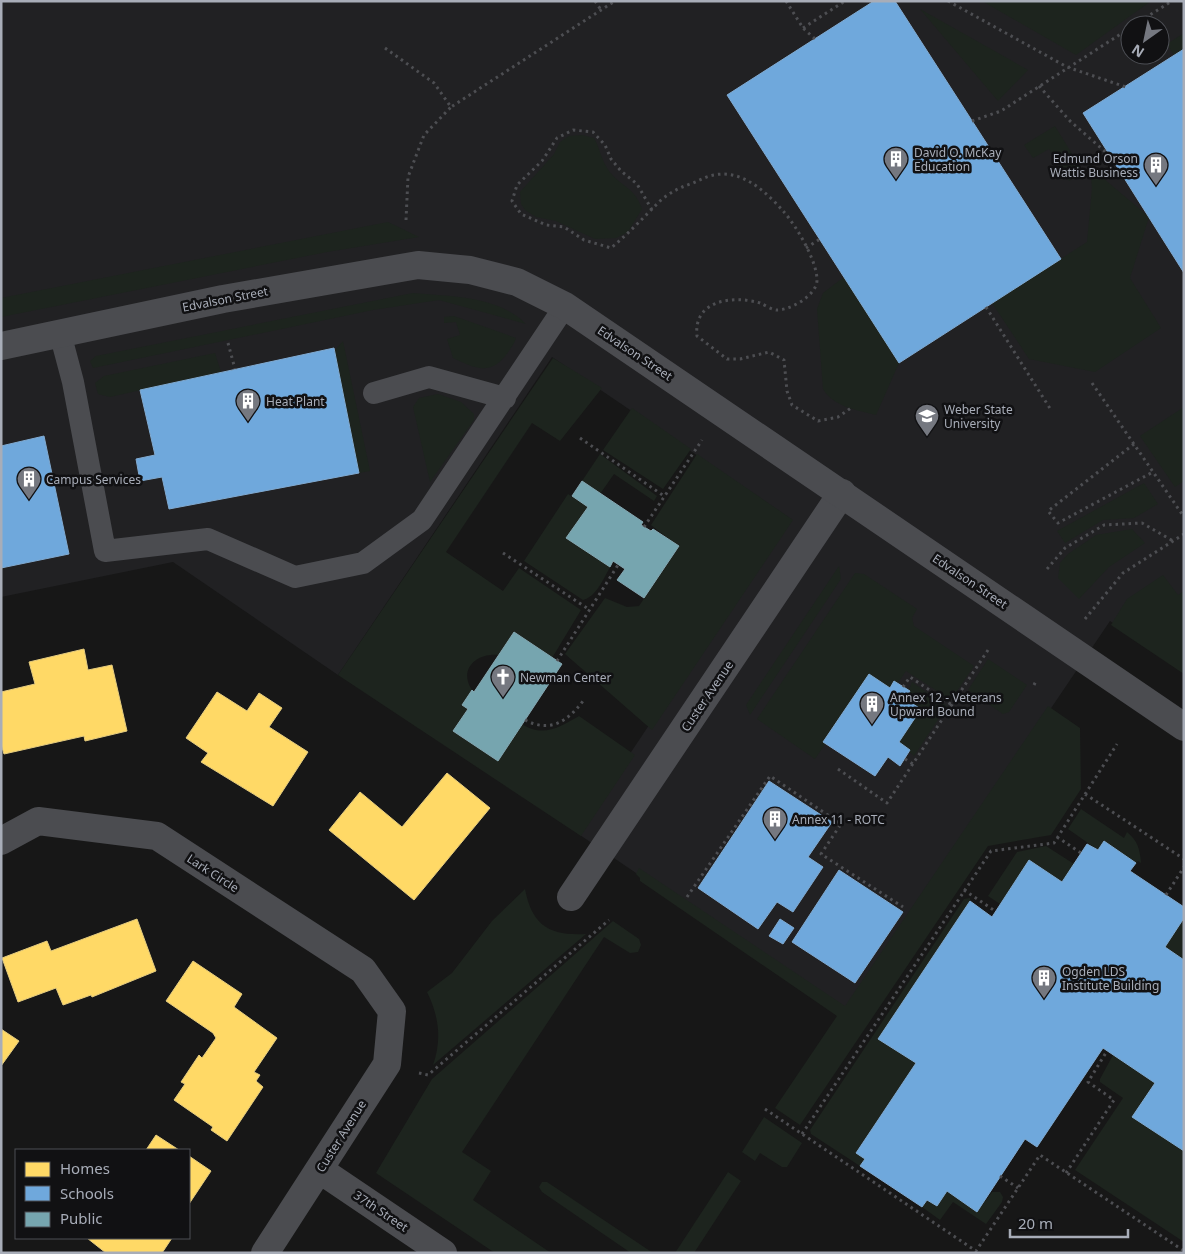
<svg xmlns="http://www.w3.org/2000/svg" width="1185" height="1254" viewBox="0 0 1185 1254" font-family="'Noto Sans',sans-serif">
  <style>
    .built { fill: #212123; fill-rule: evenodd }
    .green { fill: #1d241e }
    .homes { fill: #ffd966; stroke: #e5cc7f }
    .schools { fill: #6fa8dc; stroke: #80aad1 }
    .public { fill: #76a5af; stroke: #85a7b2 }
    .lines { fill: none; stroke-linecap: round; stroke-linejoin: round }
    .path { stroke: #4d4e52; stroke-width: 3; stroke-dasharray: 2.5 4; stroke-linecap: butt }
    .service { stroke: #4b4c50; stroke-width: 22 }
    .minor { stroke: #4b4c50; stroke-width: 28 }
    .tertiary { stroke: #4b4c50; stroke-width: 28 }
    .labels { text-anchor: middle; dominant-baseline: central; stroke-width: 5; stroke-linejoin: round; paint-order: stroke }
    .poi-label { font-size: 12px; fill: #a8adb8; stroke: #111113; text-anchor: start }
    .street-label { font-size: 12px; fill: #a8adb8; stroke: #111113 }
  </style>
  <rect width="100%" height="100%" fill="#171717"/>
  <!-- built -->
  <path class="built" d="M1,1H1184V669L1110,621L844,1014L577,833L788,517L552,357L338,675L173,562L1,597ZM1130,25H1160V55H1130Z"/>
  <!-- green -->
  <path class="green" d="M982,1H1151L1076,55Z
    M920,9L1028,70L998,101Z
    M1184,33V49L1174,55L1167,44Z
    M1055,126L1083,172L1069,181L1049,149L1033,158L1024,145Z
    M582,135L594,138C600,148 601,160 609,171C621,187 635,187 642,209L628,232L616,238L595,239L556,221L536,217L525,210L521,204L520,192L554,154L560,142L569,136Z
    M1090,167L1149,217L1130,278L1161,328L1095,372L1029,359L992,303L1087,242L1092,188Z
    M388,222L419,237L327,252L1,317V298Z
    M844,277L899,363L876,415C857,410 834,407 823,389L817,309L823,293Z
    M413,293C452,297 496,295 526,324L439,300L373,310L93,368L90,361L96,356Z
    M454,316L516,338C514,345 510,349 506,355C490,376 474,368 453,358L447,339L460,335L456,322L444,323V317Z
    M343,341L370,471L359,473L334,351Z
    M215,353L221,372L110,397L98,394L95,383L104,376Z
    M553,358L602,388L560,441L532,423L446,552L503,591L519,568L581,610L552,658L514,632L498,655C477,653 458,669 472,690L468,709L453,731L498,761L522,724C543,738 560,727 579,716L635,755L581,836L338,675Z
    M438,394L461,402L474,414V420L430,482L413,407L419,398Z
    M1184,407V481L1175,487L1140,436Z
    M632,408L691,449L663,489L603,450Z
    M600,454L657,496L654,501L614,474L600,494L582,481Z
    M697,454L793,520L652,730L565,654L605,598L627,607L639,606L679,547L651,525Z
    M1144,483L1158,504L1134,518L1103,520L1065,543L1057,531Z
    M568,494L588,507L567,538L610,567C604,578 596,597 583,600L524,561Z
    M1132,529L1145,543L1109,567L1079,599L1058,578L1060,563L1068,554L1096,535Z
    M839,566L841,579L750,715L746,705Z
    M855,573L864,574L917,609L912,618L914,626L974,666L951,700L906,671L898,683L894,681L890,688L869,674L823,741L826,743L815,759L757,719Z
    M1163,575L1178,595L1184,591V674L1111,625L1127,599Z
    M988,659L1027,685L1009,712L1003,714L968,690Z
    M912,682L947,706L914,756L899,742L921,709L905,699Z
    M1048,706L1080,728L1081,789L1051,835L988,846L800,1125L775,1108L837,1016L640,881V878L636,874L639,868L845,1006Z
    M1081,809L1124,838L1127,832C1138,841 1140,850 1141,863L1138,861L1136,863L1104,841L1098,850L1068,829Z
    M1046,846L1074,864L1062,882L1029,860L1000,904L988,896L1017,852Z
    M525,889C532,926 550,936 586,934L433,1065C442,1040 439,1016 427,992L452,973L492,921Z
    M970,898V901L879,1039L916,1063L856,1152L865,1159L860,1166L811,1134L810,1130L964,899Z
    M1184,918V960L1165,947Z
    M613,921L639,939L641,945L638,952L630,953L604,937L462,1152L491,1171L473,1200L551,1253H495L376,1173L432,1079Z
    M1113,1055L1155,1083L1184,1151V1242L1075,1170L1123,1098L1100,1082V1079Z
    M764,1117L802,1143L787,1167H782L760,1153L755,1161L742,1152Z
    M728,1172L741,1181L694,1253H675Z
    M542,1182H547L653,1253H631L542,1192L539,1187Z
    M947,1191L977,1212L992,1192H1000L1003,1197L1002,1202L986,1224L953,1202L940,1220L922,1207L927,1200L937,1206Z"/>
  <!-- homes -->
  <path class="homes" d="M84,649L88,670L112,665L127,731L85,741L84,736L4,754L1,744V692L35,684L29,662Z
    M217,692L247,711L259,693L282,708L269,727L308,752L273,806L201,762L208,753L186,738Z
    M447,773L490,808L414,900L329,830L360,792L402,827Z
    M137,919L156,971L92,997L91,995L63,1005L56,988L18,1002L2,958L47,941L51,951Z
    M193,961L242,994L234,1007L277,1038L254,1072L260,1075L256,1081L263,1087L227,1141L211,1130L213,1127L174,1100L185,1084L181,1082L199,1055L202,1058L216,1038L213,1033L166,1001Z
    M1,1029L19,1041L1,1066Z
    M156,1135L179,1150H146Z
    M189,1156L211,1171L189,1204Z
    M87,1238H172L162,1253H106Z"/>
  <!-- schools -->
  <path class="schools" d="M874,1H895L1061,259L899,363L727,95Z
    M1184,49V273L1083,113Z
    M334,348L359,473L169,509L162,477L140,481L136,459L155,455L140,390Z
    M44,436L69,554L1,568V446Z
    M869,674L890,688L894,681L910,691L905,699L921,709L899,742L910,750L900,766L888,757L875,776L823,742Z
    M769,781L832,822L808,857L823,867L793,912L777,902L758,929L698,888Z
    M1104,841L1136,863L1130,871L1184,907V918L1165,947L1184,960V1151L1132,1117L1155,1083L1103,1048L1037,1147L1025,1139L977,1212L947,1191L937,1206L927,1200L922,1207L860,1166L865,1159L856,1153L916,1063L878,1039L970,901L992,917L1029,860L1062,882L1087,844L1098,850Z
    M839,870L903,912L855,983L792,942Z
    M780,919L794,928L783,944L769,936Z"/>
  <!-- public -->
  <path class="public" d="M582,481L643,522L641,525L651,531L653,529L679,546L644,598L617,580L625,569L613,561L610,567L566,538L588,507L572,496Z
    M514,632L562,664L498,761L453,731L468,709L462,705L472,690L474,692Z"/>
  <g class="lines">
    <!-- path -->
    <path class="path" d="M595,1L601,10
      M786,1L803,28L815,39
      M948,1L1067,67L1126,87
      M1134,25L1172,1
      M803,28L845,1
      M385,48L434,83L451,107L615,1
      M1039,86L1070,121L1109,155
      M972,121L1001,111L1130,28
      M652,210L637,184L621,171L611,159L605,145L593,132L573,130L557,138L542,161L517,185L512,201L521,214L546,225L564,227L584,240L611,248C629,233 644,217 660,201C670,192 681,187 693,183C700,180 707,176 714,175C743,169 767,193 784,212C797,227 817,261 817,280C817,295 791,310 777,310C772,310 765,305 760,303C733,295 693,300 697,336L727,359H740L769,352L784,360L787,391L792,405L818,421L838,417L851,408
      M406,220L408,177L424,135L451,107
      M806,248L820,239
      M986,307L1051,410
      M228,343L235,369
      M1092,383L1184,517
      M580,438L664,496
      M1134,444L1048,511L1058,523L1153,472
      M644,527L702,440
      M503,553L590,610
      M1047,569L1065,548L1104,525L1142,523L1173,541
      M1085,619L1123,573L1184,534
      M557,661L618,565
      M1034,685L1036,681
      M903,687L910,677L952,705
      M525,720C550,733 567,722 583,701
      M905,759L913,764
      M838,769L887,803L988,650
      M1085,794L1184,859
      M1057,837L1081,853
      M964,890L995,911
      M1166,895L1184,867
      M687,897L770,776L841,824L821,854L903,907
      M419,1073L428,1075L609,920
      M765,1109L976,1251L1040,1155L1184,1251
      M802,1134L991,851L1054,843L1117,744
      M1066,1173L1114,1100L1088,1082L1107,1051
      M1000,1176L1018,1188"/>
    <!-- service -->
    <path class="service" d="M60,333L73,382L105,551L208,539L295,577L363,563L422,520L565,306
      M374,393L429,377L505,398"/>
    <!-- minor -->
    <path class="minor" d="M1,841L38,821L157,836L363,970L392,1011L387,1064L265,1253
      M571,897L842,493
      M320,1170L443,1253"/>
    <!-- tertiary -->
    <path class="tertiary" d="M1,346L223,299L418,265L470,270L517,282L565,306L1184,727"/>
  </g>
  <!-- icons -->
  <defs>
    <symbol id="building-pin" viewBox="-11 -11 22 30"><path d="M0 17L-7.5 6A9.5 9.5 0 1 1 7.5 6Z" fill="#757880" stroke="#111113"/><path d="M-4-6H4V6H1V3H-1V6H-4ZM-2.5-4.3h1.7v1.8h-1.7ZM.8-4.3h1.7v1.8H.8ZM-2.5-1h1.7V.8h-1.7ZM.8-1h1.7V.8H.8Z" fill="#fff"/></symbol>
    <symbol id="university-pin" viewBox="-11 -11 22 30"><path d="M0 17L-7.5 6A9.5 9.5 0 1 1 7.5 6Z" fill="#757880" stroke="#111113"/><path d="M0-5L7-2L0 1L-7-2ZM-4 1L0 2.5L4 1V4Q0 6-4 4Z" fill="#fff"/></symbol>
    <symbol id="church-pin" viewBox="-11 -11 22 30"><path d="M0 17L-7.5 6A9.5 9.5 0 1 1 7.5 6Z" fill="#757880" stroke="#111113"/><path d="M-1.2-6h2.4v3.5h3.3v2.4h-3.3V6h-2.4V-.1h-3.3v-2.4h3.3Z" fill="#fff"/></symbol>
  </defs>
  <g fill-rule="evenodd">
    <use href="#building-pin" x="882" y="145" width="28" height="38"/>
    <use href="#building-pin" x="1142" y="151" width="28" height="38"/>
    <use href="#building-pin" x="234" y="387" width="28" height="38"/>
    <use href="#university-pin" x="913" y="402" width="28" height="38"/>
    <use href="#building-pin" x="15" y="465" width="28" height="38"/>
    <use href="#church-pin" x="489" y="663" width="28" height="38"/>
    <use href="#building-pin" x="858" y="690" width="28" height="38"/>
    <use href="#building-pin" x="761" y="805" width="28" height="38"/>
    <use href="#building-pin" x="1030" y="964" width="28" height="38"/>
  </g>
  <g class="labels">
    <!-- poi labels -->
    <g class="poi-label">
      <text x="914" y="152">David O. McKay<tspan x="914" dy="14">Education</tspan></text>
      <text x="1138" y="158" text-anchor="end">Edmund Orson<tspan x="1138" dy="14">Wattis Business</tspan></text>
      <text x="266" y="401">Heat Plant</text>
      <text x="944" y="409">Weber State<tspan x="944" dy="14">University</tspan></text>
      <text x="46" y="479">Campus Services</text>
      <text x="520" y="677">Newman Center</text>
      <text x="890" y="697">Annex 12 - Veterans<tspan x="890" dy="14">Upward Bound</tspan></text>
      <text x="792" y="819">Annex 11 - ROTC</text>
      <text x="1062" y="971">Ogden LDS<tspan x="1062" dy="14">Institute Building</tspan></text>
    </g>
    <!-- street labels -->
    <g class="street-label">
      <text transform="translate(225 299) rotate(-11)">Edvalson Street</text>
      <text transform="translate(635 353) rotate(34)">Edvalson Street</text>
      <text transform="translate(970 581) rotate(34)">Edvalson Street</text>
      <text transform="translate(707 696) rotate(-56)">Custer Avenue</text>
      <text transform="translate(213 873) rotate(33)">Lark Circle</text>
      <text transform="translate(341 1136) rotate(-58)">Custer Avenue</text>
      <text transform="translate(381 1211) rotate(34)">37th Street</text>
    </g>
  </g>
  <!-- border -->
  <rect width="1185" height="1254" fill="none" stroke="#a8adb8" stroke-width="5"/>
  <!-- legend -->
  <rect x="15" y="1149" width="175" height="90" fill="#111113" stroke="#4d4f55"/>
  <rect x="25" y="1162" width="25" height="15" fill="#ffd966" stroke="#4d4f55"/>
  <text x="60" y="1174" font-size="15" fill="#a8adb8">Homes</text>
  <rect x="25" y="1186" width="25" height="15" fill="#6fa8dc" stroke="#4d4f55"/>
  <text x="60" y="1199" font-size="15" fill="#a8adb8">Schools</text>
  <rect x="25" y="1212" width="25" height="15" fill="#76a5af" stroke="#4d4f55"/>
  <text x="60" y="1224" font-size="15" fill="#a8adb8">Public</text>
  <!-- north arrow -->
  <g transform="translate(1145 40) rotate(213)"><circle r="24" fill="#111113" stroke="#4d4f55"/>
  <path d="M0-4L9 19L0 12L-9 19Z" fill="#757880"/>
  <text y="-8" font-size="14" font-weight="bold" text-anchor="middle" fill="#a8adb8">N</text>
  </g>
  <!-- scale -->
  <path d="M1010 1229v8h118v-8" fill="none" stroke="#a8adb8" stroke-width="2.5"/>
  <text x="1018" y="1229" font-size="15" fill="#a8adb8" stroke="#111113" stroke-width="4" paint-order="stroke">20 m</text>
</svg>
